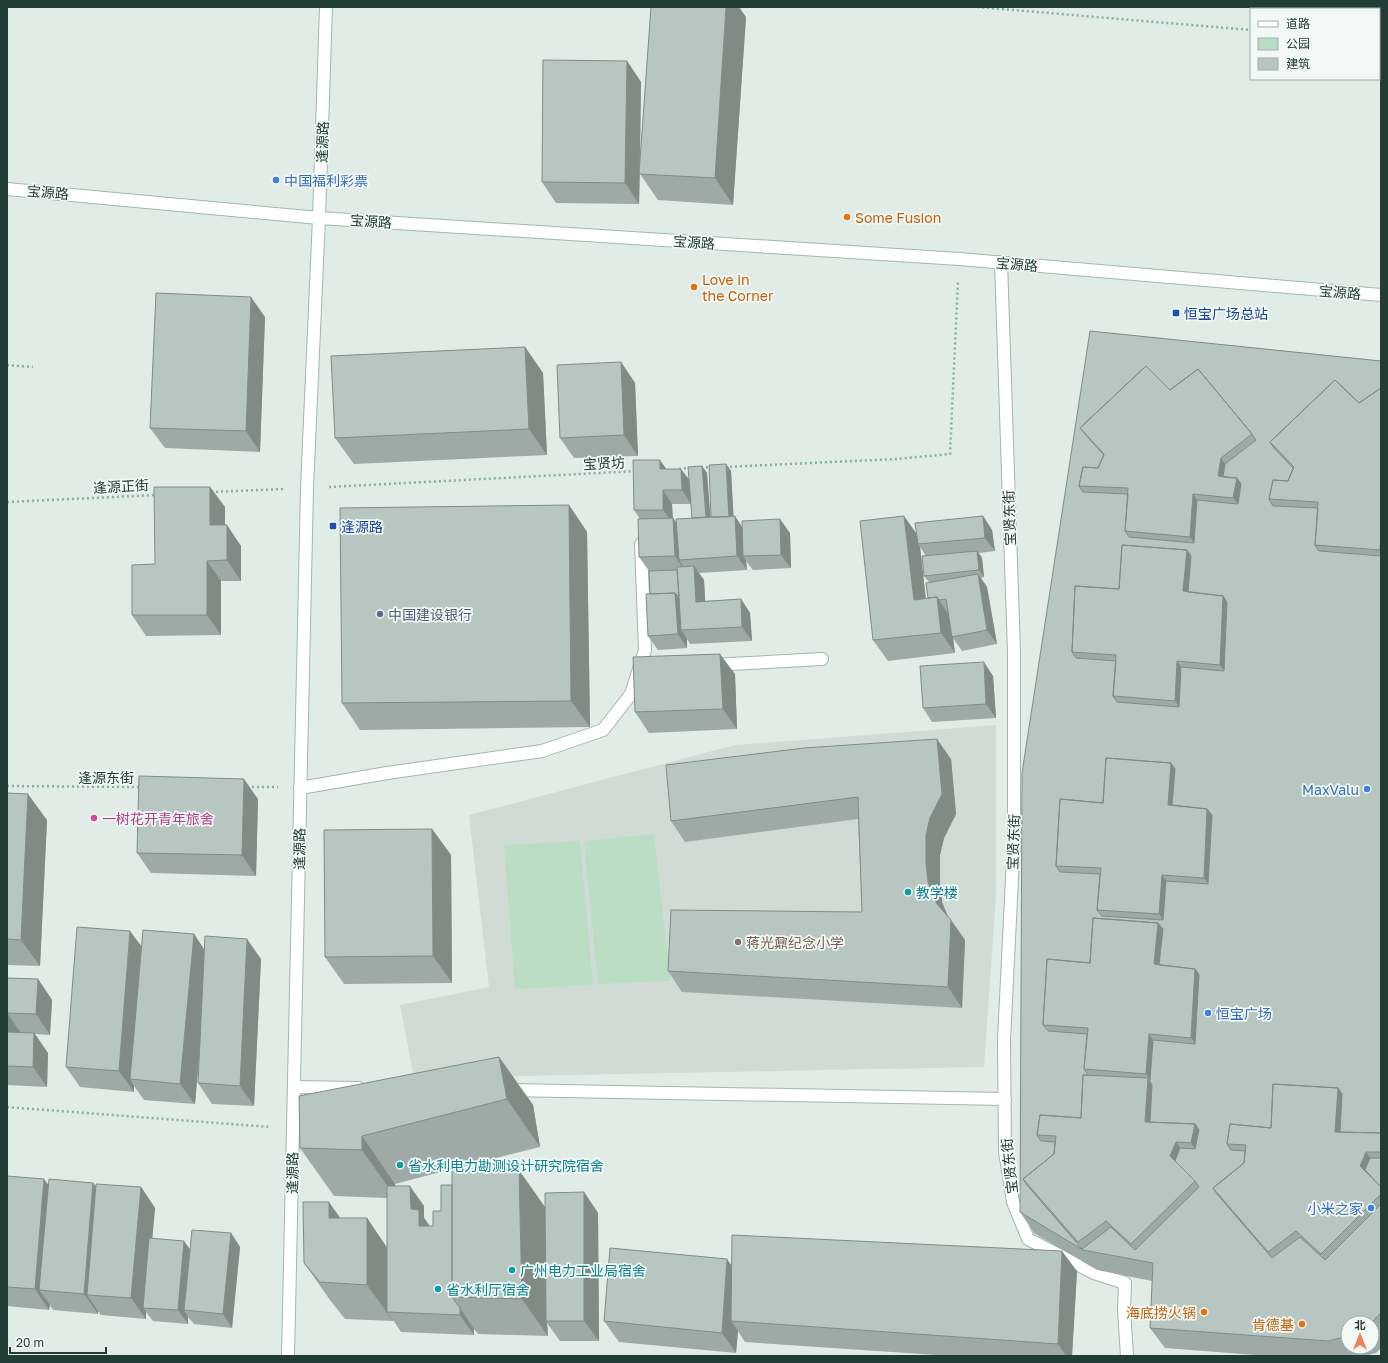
<svg xmlns="http://www.w3.org/2000/svg" width="1388" height="1363" viewBox="0 0 1388 1363" font-family="'Golos Text','Noto Sans SC',sans-serif">
  <style>
    .built { fill: #d0dbd6 }
    .green { fill: #baddc4 }
    .lines { fill: none; stroke-linecap: round; stroke-linejoin: round }
    .lane-casing { stroke: #a4b4ae; stroke-width: 14 }
    .street-casing { stroke: #a4b4ae; stroke-width: 14 }
    .secondary-casing { stroke: #a0b7af; stroke-width: 14 }
    .path { stroke: #82afa2; stroke-width: 2.5; stroke-dasharray: 2 3; stroke-linecap: butt }
    .lane { stroke: #fff; stroke-width: 12 }
    .street { stroke: #fff; stroke-width: 12 }
    .secondary { stroke: #fff; stroke-width: 12 }
    .wall { fill: #9daaa5; fill-rule: evenodd }
    .shaded-wall { fill: #808b86 }
    .building { fill: #b7c6c0; stroke: #808b86; fill-rule: evenodd }
    .shop-dot { fill: #3f7fe0; stroke: #f2f8f5; stroke-width: 1.5 }
    .food-dot { fill: #e8710a; stroke: #f2f8f5; stroke-width: 1.5 }
    .transit-dot { fill: #1a4fb4; stroke: #f2f8f5; stroke-width: 1.5 }
    .service-dot { fill: #5c6f8a; stroke: #f2f8f5; stroke-width: 1.5 }
    .hotel-dot { fill: #d1479c; stroke: #f2f8f5; stroke-width: 1.5 }
    .culture-dot { fill: #0f9aa8; stroke: #f2f8f5; stroke-width: 1.5 }
    .education-dot { fill: #8d6e63; stroke: #f2f8f5; stroke-width: 1.5 }
    .labels { text-anchor: middle; dominant-baseline: central; stroke-width: 3.5; stroke-linejoin: round; paint-order: stroke }
    .street-label { font-size: 14px; fill: #223c36; stroke: #f2f8f5 }
    .shop-label { font-size: 14px; fill: #366cbe; stroke: #f2f8f5; text-anchor: start }
    .food-label { font-size: 14px; fill: #c56008; stroke: #f2f8f5; text-anchor: start }
    .transit-label { font-size: 14px; fill: #164399; stroke: #f2f8f5; text-anchor: start }
    .service-label { font-size: 14px; fill: #4e5e75; stroke: #f2f8f5; text-anchor: start }
    .hotel-label { font-size: 14px; fill: #b23c85; stroke: #f2f8f5; text-anchor: start }
    .culture-label { font-size: 14px; fill: #0d838f; stroke: #f2f8f5; text-anchor: start }
    .education-label { font-size: 14px; fill: #785e54; stroke: #f2f8f5; text-anchor: start }
  </style>
  <rect width="100%" height="100%" fill="#e1ece7"/>
  <!-- built -->
  <path class="built" d="M996,725V896L984,1067L414,1078L400,1005L489,987L469,815L735,745Z"/>
  <!-- green -->
  <path class="green" d="M654,834L670,981L598,984L584,841Z
    M580,841L593,985L515,989L504,845Z"/>
  <g class="lines">
    <defs>
      <path id="lane" d="M712,665L822,659
        M300,788L387,773L542,751L603,730L631,694L645,650L641,544
        M294,1087L359,1088
        M507,1090L1005,1099"/>
      <path id="street" d="M1001,262L1014,653V838L1004,1040L1005,1152L1013,1202L1028,1239L1094,1273L1125,1283L1124,1310L1127,1356"/>
      <path id="secondary" d="M7,189L319,218L959,259L1381,295
        M288,1356L307,488L319,218L326,7"/>
    </defs>
    <!-- lane casing -->
    <use href="#lane" class="lane-casing"/>
    <!-- street casing -->
    <use href="#street" class="street-casing"/>
    <!-- secondary casing -->
    <use href="#secondary" class="secondary-casing"/>
    <!-- path -->
    <path class="path" d="M977,7L1251,30
      M1379,40H1381
      M7,365L33,367
      M725,467L896,459L950,454L958,281
      M701,468L712,467
      M679,469L690,468
      M329,487L636,471
      M211,492L284,489
      M7,502L156,495
      M7,786L140,787
      M247,787H278
      M7,1107L270,1127"/>
    <!-- lane -->
    <use href="#lane" class="lane"/>
    <!-- street -->
    <use href="#street" class="street"/>
    <!-- secondary -->
    <use href="#secondary" class="secondary"/>
  </g>
  <!-- wall -->
  <path class="wall" d="M746,17L733,205L658,200L640,174L639,204L556,203L542,182L627,61L641,82L640,170Z
    M265,317L260,452L165,448L150,428Z
    M1090,331L1381,361V1348L1376,1353L1364,1356H1268L1165,1348L1150,1328L1152,1281L1097,1270L1034,1233L1020,1212ZM1348,1323H1372V1347H1348Z
    M525,347L543,373L547,455L354,464L335,438Z
    M621,362L635,383L638,456L574,458L560,438Z
    M660,460L666,469L689,480L702,466L707,473L710,518H711L726,464L731,471L733,516L742,527L790,533L791,568L753,570L746,561L747,570L699,573L704,580L705,601L741,599L750,613L752,641L690,644L687,639V648L658,650L648,636L650,594L677,570L649,571L639,557L640,519L634,510ZM672,504H691L692,519L676,522L673,518Z
    M210,487L225,507V525L241,546V581H221V635L146,636L132,615L155,564Z
    M569,505L587,532L590,727L360,730L342,703Z
    M983,516L992,530L995,551L979,553L982,558L984,577L981,578L987,587L997,644L962,651L953,638L955,653L888,661L873,640L916,533ZM920,547L926,556L924,576L929,582L928,598L926,599Z
    M735,674L737,729L649,733L635,712Z
    M993,676L996,718L932,722L923,708Z
    M951,759L956,814L944,838L940,855V882L942,902L948,917L965,940L962,1008L682,992L668,971L862,912L858,819L685,842L671,821Z
    M7,793L47,820L40,966L7,965Z
    M258,799L256,876L151,873L137,853Z
    M432,829L451,855L452,983L344,984L325,957Z
    M194,934L204,950L261,959L254,1106L212,1104L198,1083L200,1046L195,1104L144,1100L134,1086V1092L80,1087L66,1067L142,947Z
    M7,978L38,979L52,1000L50,1035L35,1034L48,1053L47,1087L7,1085Z
    M499,1057L533,1105L540,1147L452,1169L545,1207V1234L584,1192L598,1213L599,1341H560L547,1323L548,1336L478,1334L474,1329V1335L401,1332L393,1320V1321L345,1319L330,1300L304,1263L340,1218H367L387,1248V1198L334,1196L300,1148ZM452,1169V1185L441,1211L433,1226H430L424,1218V1206L395,1186V1184Z
    M7,1176L48,1185L93,1183L96,1187H141L155,1208L152,1238L190,1249L231,1233L240,1247L232,1328L194,1324L188,1317V1324L153,1321L146,1312V1319L101,1315L98,1311V1314L53,1310L50,1305L49,1310L7,1306Z
    M732,1265L1077,1271L1072,1356H951L745,1342L738,1331L736,1353L619,1342L604,1321Z"/>
  <!-- shaded-wall -->
  <path class="shaded-wall" d="M726,7H739L746,17L733,205L715,178Z
    M627,61L641,82L639,204L625,183Z
    M251,297L265,317L260,452L246,431Z
    M525,347L543,373L547,455L529,429Z
    M621,362L635,383L638,456L624,435Z
    M1221,458L1236,481L1237,478L1255,504L1252,524L1218,476Z
    M660,460L669,473L660,469Z
    M726,464L731,471L734,524L729,517Z
    M702,466L707,473L711,524L706,517Z
    M681,469L691,482V504L682,490Z
    M210,487L225,507V546L210,525Z
    M663,490L672,504L673,524L663,510Z
    M1193,494L1211,520L1209,563L1190,537Z
    M569,505L587,532L590,727L571,701Z
    M735,516L744,530L743,556L746,561L747,570L737,556Z
    M904,516L919,537L918,544L920,547L928,620L914,600Z
    M983,516L992,530L995,551L985,538Z
    M673,518L683,532L679,560L684,568V570L675,556Z
    M780,519L790,533L791,568L781,555Z
    M227,525L241,546V581L227,560Z
    M1381,531V552L1380,550Z
    M1187,550L1205,576L1203,599L1183,591Z
    M977,551L982,558L984,577L979,570Z
    M207,561L221,581V635L207,615Z
    M694,566L704,580L706,616L696,602Z
    M978,574L987,587L997,644L987,630Z
    M675,593L685,607L681,630L687,639V648L678,634Z
    M1223,596L1242,622L1238,691L1220,665Z
    M937,597L951,618L952,637L953,638L955,653L941,633Z
    M741,599L750,613L752,641L742,627Z
    M720,654L735,674L737,729L723,709Z
    M1177,661L1195,688L1193,727L1175,701Z
    M984,662L993,676L996,718L986,704Z
    M937,739L951,759L956,814L944,838L940,855V882L942,902L951,924V920L965,940L962,1008L948,987L937,904L928,882L926,862V835Z
    M1171,763L1190,790L1172,811L1168,805Z
    M244,779L258,799L256,876L242,855Z
    M28,794L47,820L40,966L21,940Z
    M1207,809L1226,835L1222,904L1204,878Z
    M432,829L451,855L452,983L433,956Z
    M1162,875L1180,901L1177,940L1159,914Z
    M1158,923L1177,949L1175,972L1154,964Z
    M130,931L145,951L130,1079L134,1086V1092L119,1071Z
    M194,934L208,955L195,1104L180,1084Z
    M247,939L261,959L254,1106L240,1086Z
    M1195,969L1213,995L1210,1064L1191,1038Z
    M38,979L52,1000L50,1035L36,1014Z
    M7,1013L21,1033H7Z
    M34,1033L48,1053L47,1087L33,1067Z
    M1149,1034L1167,1061L1165,1101L1146,1074Z
    M499,1057L533,1105L540,1147L507,1099Z
    M1148,1078L1167,1105L1165,1129L1145,1122Z
    M1338,1088L1356,1114L1339,1138L1335,1132Z
    M1195,1124L1213,1150L1209,1169L1191,1143Z
    M362,1136L395,1184L396,1198L362,1150Z
    M1176,1142L1195,1169L1190,1178L1170,1156Z
    M1366,1152L1381,1173V1186L1360,1166Z
    M519,1170L545,1207L547,1321H546L547,1323L548,1336L522,1299Z
    M44,1179L59,1199L39,1290L50,1305L49,1310L35,1289Z
    M93,1183L108,1204L87,1295L98,1311V1314L84,1294Z
    M410,1186L424,1206V1218L433,1231L419,1226L411,1209Z
    M141,1187L155,1208L146,1308H143L146,1312V1319L131,1298Z
    M584,1192L598,1213L599,1341L584,1321Z
    M329,1202L355,1239L329,1218Z
    M367,1218L392,1255L387,1312L393,1320V1321L367,1285Z
    M231,1233L240,1247L232,1328L223,1314Z
    M184,1241L194,1255L184,1310L188,1317V1324L178,1310Z
    M1062,1251L1077,1271L1072,1356H1066L1058,1344Z
    M727,1259L741,1279L731,1321L738,1331L736,1353L722,1333Z
    M460,1308L474,1329V1335L460,1315Z"/>
  <!-- building -->
  <path class="building" d="M651,7H726L715,178L639,174Z
    M543,60L627,61L625,183L542,182Z
    M156,293L251,297L246,431L150,428Z
    M1090,331L1381,361V388L1359,403L1335,380L1270,442L1274,448L1293,468L1288,481L1273,480L1269,499L1273,506L1318,508L1315,545L1319,551L1381,556V1133L1340,1132L1342,1094L1338,1088L1273,1084L1271,1128L1230,1124L1227,1144L1231,1150L1245,1151L1244,1163L1213,1188L1217,1194L1272,1258L1300,1237L1325,1260L1381,1204V1313L1371,1323H1348V1336L1328,1341L1150,1328L1153,1263L1083,1250L1020,1212L1022,773ZM1146,366L1170,390L1198,369L1252,434L1256,440L1225,464L1223,477L1237,478L1241,484L1238,504L1197,500L1194,543L1129,537L1125,531L1128,494L1083,492L1079,486L1083,467L1098,468L1104,455L1085,434L1080,428ZM1122,545L1187,550L1191,556L1188,592L1223,596L1227,602L1224,671L1181,667L1179,707L1117,702L1113,696L1116,661L1076,658L1072,652L1075,586L1119,589ZM1106,758L1171,763L1175,769L1172,805L1207,809L1212,815L1208,884L1166,881L1163,920L1102,916L1097,910L1100,874L1060,872L1056,866L1060,799L1103,803ZM1093,918L1158,923L1163,929L1159,965L1195,969L1199,975L1195,1044L1153,1040L1150,1080H1149L1152,1085L1150,1122L1195,1124L1199,1130L1195,1149L1180,1148L1175,1161L1195,1181L1199,1187L1135,1250L1111,1227L1082,1249L1027,1185L1023,1179L1054,1154L1055,1142L1041,1141L1037,1135L1040,1115L1081,1118L1083,1075H1088L1084,1069L1087,1034L1048,1031L1043,1025L1047,959L1090,963Z
    M525,347L529,429L335,438L331,356Z
    M621,362L624,435L560,438L557,365Z
    M1146,366L1170,390L1198,369L1252,434L1221,458L1218,476L1237,478L1233,498L1193,494L1190,537L1125,531L1128,488L1079,486L1083,467L1098,468L1104,454L1080,428Z
    M1335,380L1359,403L1381,388V531L1380,550L1315,545L1318,502L1269,499L1273,480L1288,481L1294,467L1270,442Z
    M633,460H660V469H681L682,490H663V510H634Z
    M726,464L729,517H711L709,465Z
    M702,466L706,517L692,518L688,467Z
    M154,487H210V525H227V560L207,561V615H132V565L155,564Z
    M569,505L571,701L342,703L340,508Z
    M735,516L737,556L679,560L676,519Z
    M904,516L914,600L937,597L941,633L873,640L860,521Z
    M983,516L985,538L918,544L915,523Z
    M673,518L675,556L639,557L638,519Z
    M780,519L781,555L743,556L742,521Z
    M1122,545L1187,550L1183,591L1223,596L1220,665L1177,661L1175,701L1113,696L1116,655L1072,652L1075,586L1119,589Z
    M977,551L979,570L924,576L922,556Z
    M694,566L696,602L741,599L742,627L681,630L677,567Z
    M677,570L679,596H678L675,593L650,594L649,571Z
    M978,574L987,630L952,637L946,599L939,600L937,597L928,598L926,583Z
    M675,593L678,634L648,636L646,594Z
    M720,654L723,709L635,712L633,657Z
    M984,662L986,704L923,708L920,666Z
    M937,739L942,794L930,818L926,835V862L928,882L937,904L951,920L948,987L668,971L671,910L862,912L858,797L671,821L666,765L804,748Z
    M1106,758L1171,763L1168,805L1207,809L1204,878L1162,875L1159,914L1097,910L1101,868L1056,866L1060,799L1103,803Z
    M139,776L244,779L242,855L137,853Z
    M7,793L28,794L21,940L7,939Z
    M432,829L433,956L325,957L324,830Z
    M1093,918L1158,923L1154,964L1195,969L1191,1038L1149,1034L1146,1074L1084,1069L1088,1028L1043,1025L1047,959L1090,963Z
    M77,927L130,931L119,1071L66,1067Z
    M143,930L194,934L180,1084L130,1079Z
    M205,936L247,939L240,1086L198,1083Z
    M7,978L38,979L36,1014L7,1013Z
    M7,1032L34,1033L33,1067L7,1066Z
    M499,1057L507,1099L362,1136V1150L300,1148L299,1096Z
    M1083,1075L1148,1078L1145,1122L1195,1124L1191,1143L1176,1142L1170,1156L1195,1181L1131,1244L1106,1221L1078,1242L1023,1179L1054,1154L1056,1136L1037,1135L1040,1115L1081,1118Z
    M1273,1084L1338,1088L1335,1132L1381,1133V1152H1366L1360,1166L1381,1187V1194L1321,1254L1296,1231L1268,1252L1213,1188L1244,1163L1246,1145L1227,1144L1230,1124L1271,1128Z
    M1370,1158H1381V1187L1365,1170Z
    M452,1169L519,1170L522,1299L452,1297Z
    M7,1176L44,1179L35,1289L7,1287Z
    M49,1179L93,1183L84,1294L39,1290Z
    M96,1184L141,1187L131,1298L87,1295Z
    M441,1185H452V1297L460,1308V1315L387,1312V1186H410L411,1209L419,1210V1226H433V1211H441Z
    M584,1192V1321H546L545,1193Z
    M303,1202H329V1218H367V1285L320,1282L304,1263Z
    M192,1230L231,1233L223,1314L184,1310Z
    M732,1235L1062,1251L1058,1344L731,1321Z
    M149,1238L184,1241L178,1310L143,1308Z
    M610,1248L727,1259L722,1333L604,1321Z"/>
  <!-- markers -->
  <g class="shop-dot">
    <circle cx="276" cy="180" r="4"/>
    <circle cx="1367" cy="789" r="4"/>
    <circle cx="1208" cy="1013" r="4"/>
    <circle cx="1371" cy="1208" r="4"/>
  </g>
  <g class="food-dot">
    <circle cx="847" cy="217" r="4"/>
    <circle cx="694" cy="287" r="4"/>
    <circle cx="1204" cy="1312" r="4"/>
    <circle cx="1302" cy="1324" r="4"/>
  </g>
  <g class="transit-dot">
    <rect x="1172" y="309" width="8" height="8" rx="2"/>
    <rect x="329" y="522" width="8" height="8" rx="2"/>
  </g>
  <circle class="service-dot" cx="380" cy="614" r="4"/>
  <circle class="hotel-dot" cx="94" cy="818" r="4"/>
  <g class="culture-dot">
    <circle cx="908" cy="892" r="4"/>
    <circle cx="400" cy="1165" r="4"/>
    <circle cx="512" cy="1270" r="4"/>
    <circle cx="438" cy="1289" r="4"/>
  </g>
  <circle class="education-dot" cx="738" cy="942" r="4"/>
  <g class="labels">
    <!-- street labels -->
    <g class="street-label">
      <text transform="translate(322 142) rotate(-88)">逢源路</text>
      <text transform="translate(48 192) rotate(5)">宝源路</text>
      <text transform="translate(371 221) rotate(4)">宝源路</text>
      <text transform="translate(694 242) rotate(4)">宝源路</text>
      <text transform="translate(1017 264) rotate(5)">宝源路</text>
      <text transform="translate(1340 292) rotate(5)">宝源路</text>
      <text transform="translate(604 463) rotate(-3)">宝贤坊</text>
      <text transform="translate(121 486) rotate(-3)">逢源正街</text>
      <text transform="translate(1009 518) rotate(-92)">宝贤东街</text>
      <text x="106" y="777">逢源东街</text>
      <text transform="translate(1013 842) rotate(-88)">宝贤东街</text>
      <text transform="translate(299 849) rotate(-89)">逢源路</text>
      <text transform="translate(1009 1166) rotate(-96)">宝贤东街</text>
      <text transform="translate(292 1173) rotate(-89)">逢源路</text>
    </g>
    <!-- shop labels -->
    <g class="shop-label">
      <text x="284" y="180">中国福利彩票</text>
      <text x="1359" y="789" text-anchor="end">MaxValu</text>
      <text x="1216" y="1013">恒宝广场</text>
      <text x="1363" y="1208" text-anchor="end">小米之家</text>
    </g>
    <!-- food labels -->
    <g class="food-label">
      <text x="855" y="217">Some Fusion</text>
      <text x="702" y="279">Love in<tspan x="702" dy="16">the Corner</tspan></text>
      <text x="1196" y="1312" text-anchor="end">海底捞火锅</text>
      <text x="1294" y="1324" text-anchor="end">肯德基</text>
    </g>
    <!-- transit labels -->
    <g class="transit-label">
      <text x="1184" y="313">恒宝广场总站</text>
      <text x="341" y="526">逢源路</text>
    </g>
    <!-- service labels -->
    <g class="service-label">
      <text x="388" y="614">中国建设银行</text>
    </g>
    <!-- hotel labels -->
    <g class="hotel-label">
      <text x="102" y="818">一树花开青年旅舍</text>
    </g>
    <!-- culture labels -->
    <g class="culture-label">
      <text x="916" y="892">教学楼</text>
      <text x="408" y="1165">省水利电力勘测设计研究院宿舍</text>
      <text x="520" y="1270">广州电力工业局宿舍</text>
      <text x="446" y="1289">省水利厅宿舍</text>
    </g>
    <!-- education labels -->
    <g class="education-label">
      <text x="746" y="942">蒋光鼐纪念小学</text>
    </g>
  </g>
  <!-- border -->
  <rect width="1388" height="1363" fill="none" stroke="#223c36" stroke-width="16"/>
  <!-- legend -->
  <rect x="1250" y="8" width="130" height="72" fill="#f2f8f5" stroke="#9fada9"/>
  <rect x="1258" y="21" width="20" height="6" fill="#ffffff" stroke="#9fada9"/>
  <text x="1286" y="28" font-size="12" fill="#223c36">道路</text>
  <rect x="1258" y="38" width="20" height="12" fill="#baddc4" stroke="#9fada9"/>
  <text x="1286" y="48" font-size="12" fill="#223c36">公园</text>
  <rect x="1258" y="58" width="20" height="12" fill="#b7c6c0" stroke="#9fada9"/>
  <text x="1286" y="68" font-size="12" fill="#223c36">建筑</text>
  <!-- north arrow -->
  <g transform="translate(1360 1335)"><circle r="19" fill="#f2f8f5" stroke="#9fada9"/>
  <path d="M0-3L7 15L0 10L-7 15Z" fill="#f0825b"/>
  <text y="-6" font-size="11" font-weight="bold" text-anchor="middle" fill="#223c36">北</text>
  </g>
  <!-- scale -->
  <path d="M10 1347v6h96v-6" fill="none" stroke="#223c36" stroke-width="2"/>
  <text x="16" y="1347" font-size="12" fill="#223c36" stroke="#f2f8f5" stroke-width="3" paint-order="stroke">20 m</text>
</svg>
